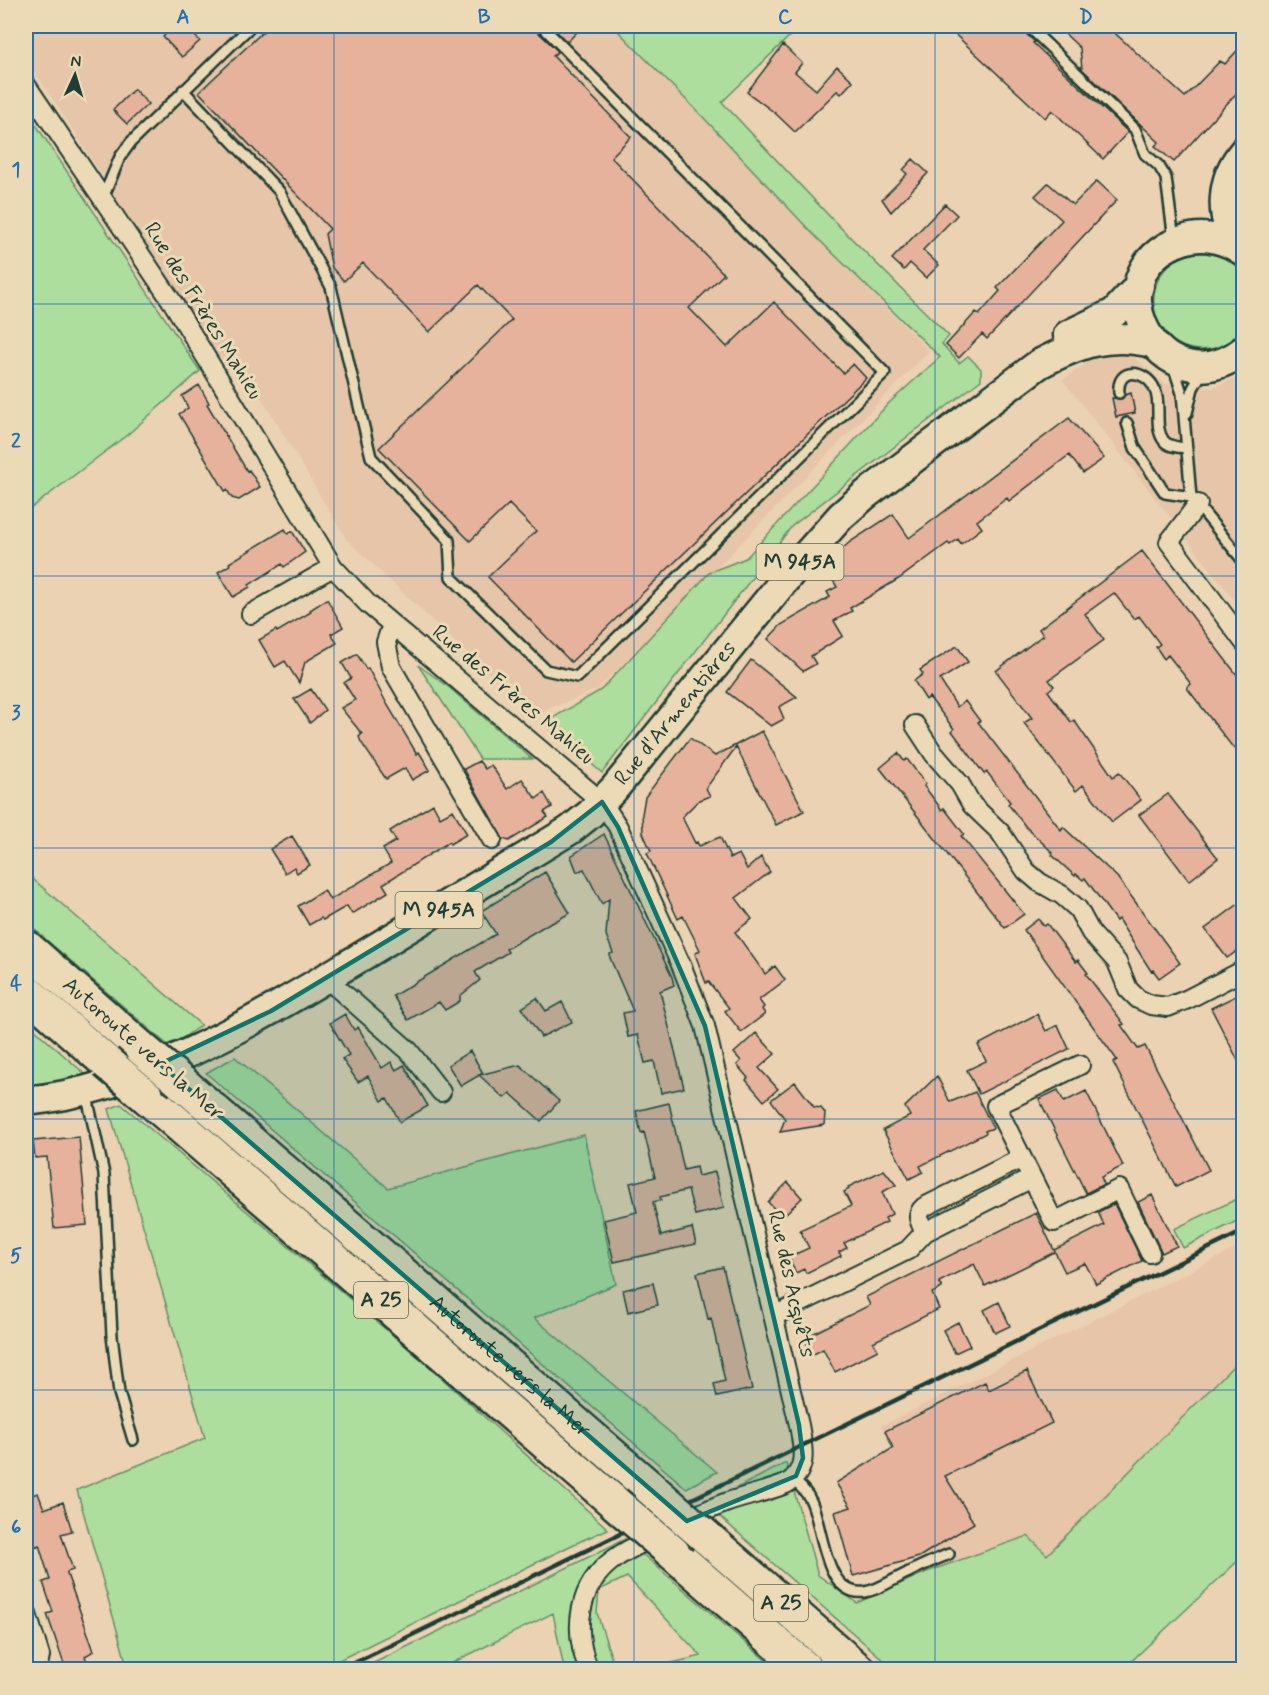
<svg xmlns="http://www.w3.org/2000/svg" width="1269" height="1695" viewBox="0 0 1269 1695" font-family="Mynerve,sans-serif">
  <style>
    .built { fill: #e6c5a9 }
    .green { fill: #aede9e; stroke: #668e69; stroke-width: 1.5 }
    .building { fill: #e7b29c; stroke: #1f3d34; stroke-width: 1.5 }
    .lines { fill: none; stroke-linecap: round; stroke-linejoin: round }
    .service-casing { stroke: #1f3d34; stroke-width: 14 }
    .minor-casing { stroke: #1f3d34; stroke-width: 22 }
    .primary-casing { stroke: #1f3d34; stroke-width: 33 }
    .motorway-casing { stroke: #1f3d34; stroke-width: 38 }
    .service { stroke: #ecdab7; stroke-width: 9 }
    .minor { stroke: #ecdab7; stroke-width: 18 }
    .primary { stroke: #ecdab7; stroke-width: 28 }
    .motorway { stroke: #ecdab7; stroke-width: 33 }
    .rail { stroke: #1f3d34; stroke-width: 4.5 }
    .motorway-bridge-casing { stroke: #1f3d34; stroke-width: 38; stroke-linecap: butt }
    .motorway-bridge { stroke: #ecdab7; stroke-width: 33 }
    .marked { fill: #0f766e; fill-opacity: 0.2; stroke: #0f766e; stroke-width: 4.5; stroke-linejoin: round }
    .grid { fill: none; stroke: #1f6fb2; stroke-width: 1.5; stroke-opacity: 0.55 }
    .labels { text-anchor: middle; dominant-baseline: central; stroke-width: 6; stroke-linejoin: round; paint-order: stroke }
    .shield { fill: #ecdab7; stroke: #5c6c5b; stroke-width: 1.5 }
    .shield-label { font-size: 21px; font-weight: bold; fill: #1f3d34 }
    .street-label { font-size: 22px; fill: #1f3d34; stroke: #ecdab7 }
    .neatline { fill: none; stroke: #1f6fb2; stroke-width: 2 }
    .grid-label { font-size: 20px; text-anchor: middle; font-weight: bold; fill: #1f6fb2 }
  </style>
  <rect width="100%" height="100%" fill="#ebd2b2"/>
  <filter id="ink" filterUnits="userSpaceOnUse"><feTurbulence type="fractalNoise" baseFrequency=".0167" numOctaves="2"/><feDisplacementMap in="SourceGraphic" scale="12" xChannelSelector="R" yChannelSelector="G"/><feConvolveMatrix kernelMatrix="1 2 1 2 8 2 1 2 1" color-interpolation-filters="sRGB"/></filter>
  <g filter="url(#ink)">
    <!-- built -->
    <path class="built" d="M26,26H613L704,118L813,234L929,351L598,689L533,715L347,540L234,352L220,359L44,85L26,62Z
      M1126,350L1164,384L1212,388L1243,375V611L1063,380L1095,357Z
      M1243,1245V1356L1046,1556L1028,1536L929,1571L891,1511L902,1468L890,1449L893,1447L881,1426Z"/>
    <!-- green -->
    <path class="green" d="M613,26H800L722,102L833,220L949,336L942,344L959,363L968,356L981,369V380L792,526L602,773L544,723L601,690L710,572L746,558L889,403L940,357L813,234L704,118Z
      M26,110L200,371L127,435L26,512Z
      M1197,253C1212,252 1238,259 1243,276C1246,284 1243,296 1243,304C1243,312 1246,323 1240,330C1233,340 1222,347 1210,349C1146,359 1130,263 1197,253Z
      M418,665L446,685L532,759H480Z
      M26,873L201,1025L170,1047L26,922Z
      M26,1022L86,1075L70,1081L26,1088Z
      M235,1057L388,1188L584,1135L616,1284L534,1318L717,1472L686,1488L206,1073Z
      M121,1104L424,1362L608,1529L574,1544L321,1669H128L77,1490L205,1438L109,1109Z
      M1243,1196V1218L1183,1248L1174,1229Z
      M1243,1356V1556L1123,1669H894L705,1504L786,1463L818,1575L857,1603L929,1571L1028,1536L1047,1555Z
      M625,1539L776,1669H647L701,1656L627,1577L599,1590L597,1613L615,1669H564L553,1613L440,1669L360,1670Z"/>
    <!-- building -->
    <path class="building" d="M174,26H185L200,41L182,57L163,37Z
      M269,26H535L537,31L558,51L553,56L631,137L611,157L724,274L689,308L727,347L774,302L843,373L853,364L866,378L571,662L488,577L536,531L509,504L470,541L379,448L512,320L478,285L429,332L363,263L344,281L332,268L325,234L330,229L199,92Z
      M551,26H583L567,42Z
      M946,26H1021L1023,31L1035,42L1033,43L1128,132L1103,159L1052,110L1045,118Z
      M1057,26H1107L1185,97L1220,61L1225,64L1244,43V85L1174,162L1155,146L1159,142L1082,69L1080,48Z
      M783,45L802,63L795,72L816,90L837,66L853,81L841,94L837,91L795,132L775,113L747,92Z
      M134,89L148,104L127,124L113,110Z
      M913,159L928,173L891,212L882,199L907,174L903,170Z
      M1097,181L1117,200L987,339L982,334L959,358L946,345L976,312L979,315L1000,291L997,288L1062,220L1035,196L1048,183L1073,205Z
      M945,204L957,215L923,250L939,265L926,278L910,263L904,270L892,259Z
      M199,385L209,403L207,404L247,471L249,470L260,487L239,500L232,498L227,490L225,491L179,414L188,408L182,396Z
      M1131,393L1135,413L1116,417L1112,398L1122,399L1125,395Z
      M1069,418L1104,458L1083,473L1069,455L1009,501L1007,498L977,521L982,528L961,544L958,539L950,545L948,543L900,578L850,608L852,611L834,621L843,636L811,656L816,664L803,671L768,639L781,625L830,597L827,592L837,587L826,569L838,561L834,556L850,542L893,514L909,538Z
      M285,529L288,534L292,531L305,552L284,567L282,564L249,585L250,587L233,597L218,572L230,565L229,563Z
      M1142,551L1244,684L1243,741L1234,749L1187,688L1191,684L1168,655L1164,659L1156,647L1160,644L1139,616L1134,619L1114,593L1085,614L1104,640L1049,680L1054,686L1048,691L1071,722L1074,720L1113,777L1119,772L1141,800L1112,822L1083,785L1076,791L1024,723L1032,718L996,671L1043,635L1039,629Z
      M327,599L343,627L331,634L337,643L305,662L299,683L285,661L275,667L259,640L276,630L277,632L311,612L310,610Z
      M957,646L968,662L940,680L957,707L965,701L980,721L978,722L1061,830L1063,827L1117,877L1150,922L1180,963L1159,978L1153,970L1151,971L1118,919L1116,921L1085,878L1083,880L1076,874L1075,876L1052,855L1053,853L1026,827L1008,804L1010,802L987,772L984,774L952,731L954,729L929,697L926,700L914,681L923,674L920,670Z
      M357,654L366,669L368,668L387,704L417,754L419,752L430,770L412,780L405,768L386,779L361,742L359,737L362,734L341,708L355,700L344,683L351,678L342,663Z
      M751,660L797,697L779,707L784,719L771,726L727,692Z
      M311,689L325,710L310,723L294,699Z
      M762,731L804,811L776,825L736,747L706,788L710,796L699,800L682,817L695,843L697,842L699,846L720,837L730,858L739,854L747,869L761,857L770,872L736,898L752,919L735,932L765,974L775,966L785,980L759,1000L764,1007L762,1009L765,1014L741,1032L725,1011L729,1008L708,981L706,983L695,954L700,950L683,916L678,919L647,853L651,851L643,833L642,814L645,797L690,738L715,756Z
      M898,753L904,761L907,759L926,784L924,786L942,810L944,808L964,834L961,836L1024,914L1005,928L880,768Z
      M479,761L485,769L491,765L507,789L522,779L536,799L544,793L552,807L544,812L548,817L509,841L503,839L464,769Z
      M1168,794L1218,858L1189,881L1139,815Z
      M433,804L440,817L453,810L467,834L450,844L449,842L383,884L388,892L352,914L347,906L323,920L321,918L309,925L298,906L324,890L330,900L391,863L383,849L396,841L390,831Z
      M604,834L672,977L674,985L660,991L684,1088L661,1093L654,1061L645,1063L638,1035L628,1037L623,1013L633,1011L610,958V954L613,953L606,935L609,899L602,904L584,869L577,872L571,856Z
      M292,836L310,865L297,873L294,867L285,873L270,849Z
      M545,872L570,913L552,923L551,922L506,949L508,952L475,972L480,980L460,996V1001L445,1010L439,1002L408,1020L393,996L496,934L481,911Z
      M1244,900V946L1227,958L1205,929Z
      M1038,919L1044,926L1047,924L1076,962L1078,960L1088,973L1086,974L1124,1024L1121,1025L1138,1049L1145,1046L1209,1170L1176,1187L1113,1062L1117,1060L1024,930Z
      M1244,992V1072L1211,1008Z
      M537,998L546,1011L562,1002L572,1022L541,1037L522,1008Z
      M345,1014L354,1030L358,1027L382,1068L391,1062L396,1070L404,1065L428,1106L400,1122L387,1098L382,1101L368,1076L358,1082L342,1059L349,1055L330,1023Z
      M1037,1014L1046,1031L1058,1025L1069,1049L979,1094L967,1070L986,1061L978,1045Z
      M756,1033L775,1054L759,1068L778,1089L764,1101L746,1080L748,1078L737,1065L741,1061L734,1053Z
      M470,1051L483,1073L461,1086L448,1065Z
      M520,1065L559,1101L541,1121L510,1093L504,1098L479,1075Z
      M937,1076L950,1102L975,1092L993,1128L985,1131L986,1133L920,1166L923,1172L909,1179L883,1130L910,1116L905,1107Z
      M795,1082L814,1107L821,1108L825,1113L824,1125L780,1132L785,1119L771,1100Z
      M1058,1090L1064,1102L1086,1091L1123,1166L1101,1177L1104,1184L1086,1193L1039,1099Z
      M669,1103L684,1170L696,1167L698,1176L715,1172L724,1208L695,1215L688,1190L660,1197L661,1200L653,1202L661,1236L692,1228L696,1244L614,1262L604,1220L637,1212L630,1183L655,1177L644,1132L641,1133L636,1111Z
      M79,1137L87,1225L54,1228L47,1157L35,1158L33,1141Z
      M884,1170L896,1185L882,1192L892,1214L885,1218L887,1222L844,1243L847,1248L839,1252L841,1256L806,1273L804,1269L796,1273L789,1257L809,1248L800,1230L851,1206L844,1192L849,1189L848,1187Z
      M788,1182L802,1198L782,1217L768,1202Z
      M1152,1195L1177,1246L1162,1253L1138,1202Z
      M1114,1204L1142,1261L1096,1284L1085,1263L1065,1272L1054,1250L1104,1225L1098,1212Z
      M1036,1213L1055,1252L985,1286L974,1264L939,1282L942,1288L932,1293L939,1309L873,1342L878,1350L835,1372L823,1349L812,1355L804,1338L870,1305L866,1297Z
      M723,1267L752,1389L717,1397L714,1384L725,1381L711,1318L708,1319L697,1273Z
      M653,1283L658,1305L628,1312L623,1290Z
      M999,1302L1010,1326L995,1333L984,1310Z
      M958,1322L970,1346L955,1353L943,1330Z
      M1027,1371L1052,1423L945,1476L974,1523L919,1557L853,1576L835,1512L851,1507L836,1483L893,1448L885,1431L985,1382L989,1390Z
      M38,1493L44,1509L63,1502L72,1531L61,1534L73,1570L67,1572V1574L94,1651L85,1656L88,1665L76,1670H66L47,1614L53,1612L43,1582L50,1580L39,1545L29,1549L26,1539V1497Z"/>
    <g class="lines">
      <defs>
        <path id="service" d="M1028,26L1135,129L1145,154L1159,166L1166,178L1174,240
          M183,90L279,191L331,287L371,457L449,540L451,577L546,670L577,677L885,373L542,26
          M103,198L120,157L131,142L251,26
          M1173,365L1182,393L1191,497L1244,562
          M1119,393C1116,366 1147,369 1155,390C1162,405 1153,427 1164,441C1169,447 1178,447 1186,448
          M1187,413L1193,388L1204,370
          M1127,423L1135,448L1165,493L1191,497
          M86,1092L104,1174L112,1336L119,1393L133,1440
          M793,1480C800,1486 807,1492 811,1501C823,1526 824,1598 865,1592C879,1590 894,1579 907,1573C920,1566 935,1560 949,1554"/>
        <path id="minor" d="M26,85L173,303L333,567L368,604L602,802L618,827L682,967L705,1026L799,1425C803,1447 809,1471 786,1484C766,1492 745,1496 725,1503C703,1511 683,1522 663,1533C647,1541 629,1548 614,1559C578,1585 572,1630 589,1670
          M1198,504L1169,542L1244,642
          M251,614L333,567
          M392,625L386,642L391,667L492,840
          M915,725L934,754L960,784L972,805L1000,832L1026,871L1039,882L1062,895L1078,909L1091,933L1117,962L1128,989L1138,999L1151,1005L1168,1007L1188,999L1244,970
          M326,978L409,1051L441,1092
          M1080,1065L996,1106L1054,1222L1119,1189L1150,1253
          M1022,1158L924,1207C915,1215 920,1223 925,1232L1032,1178
          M774,1316L908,1250L925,1232
          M26,1611L40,1656L37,1670"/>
        <g id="primary">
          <path d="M1240,249C1218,219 1220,179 1244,151"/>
          <path d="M1244,252C1227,239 1204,233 1183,240C1086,271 1160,415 1244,350"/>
          <path d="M1068,335L1114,313L1139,286"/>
          <path id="s1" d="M26,1101C147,1089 262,1016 364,955C433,913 502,872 570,830L590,814L614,789L793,570L841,516L865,495L1039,364C1078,344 1108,332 1152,343"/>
        </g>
        <g id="motorway">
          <path d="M26,947L141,1048"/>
          <path d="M26,991L106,1062"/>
          <path id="s2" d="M181,1082L649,1487"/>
          <path d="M147,1097L615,1503"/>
          <path d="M705,1536L858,1670"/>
          <path d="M673,1553L807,1670"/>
        </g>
      </defs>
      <!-- service casing -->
      <use href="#service" class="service-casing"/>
      <!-- minor casing -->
      <use href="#minor" class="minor-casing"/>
      <!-- primary casing -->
      <use href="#primary" class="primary-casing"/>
      <!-- motorway casing -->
      <use href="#motorway" class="motorway-casing"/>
      <!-- service -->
      <use href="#service" class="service"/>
      <!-- minor -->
      <use href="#minor" class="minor"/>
      <!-- primary -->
      <use href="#primary" class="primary"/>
      <!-- motorway -->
      <use href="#motorway" class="motorway"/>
      <!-- rail -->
      <path class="rail" d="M340,1670L1244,1231"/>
      <defs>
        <path id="motorway-bridge" d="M141,1048L181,1082
          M106,1062L147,1097
          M649,1487L705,1536
          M615,1503L673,1553"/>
      </defs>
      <!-- motorway-bridge casing -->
      <use href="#motorway-bridge" class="motorway-bridge-casing"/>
      <!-- motorway-bridge -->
      <use href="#motorway-bridge" class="motorway-bridge"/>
    </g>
  </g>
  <!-- marked area -->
  <path class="marked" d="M602,802L618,827L705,1026L799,1425L803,1458L796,1476L687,1521L160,1064L271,1011L551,842Z"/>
  <!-- grid -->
  <path class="grid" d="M334,26V1670M634,26V1670M935,26V1670M26,304H1244M26,576H1244M26,848H1244M26,1119H1244M26,1390H1244"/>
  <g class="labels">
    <!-- shield labels -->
    <g class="shield">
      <rect x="756.5" y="544" width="87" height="36" rx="4.5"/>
      <rect x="395.5" y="892" width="87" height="36" rx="4.5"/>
      <rect x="354" y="1282" width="54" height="36" rx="4.5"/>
      <rect x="754" y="1585" width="54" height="36" rx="4.5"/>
    </g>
    <g class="shield-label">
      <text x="800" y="562">M 945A</text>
      <text x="439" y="910">M 945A</text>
      <text x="381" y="1300">A 25</text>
      <text x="781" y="1603">A 25</text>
    </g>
    <!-- street labels -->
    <g class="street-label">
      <text transform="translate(203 311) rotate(58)">Rue des Frères Mahieu</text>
      <text transform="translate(513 695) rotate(40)">Rue des Frères Mahieu</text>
      <text stroke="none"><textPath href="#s1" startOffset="770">Rue d'Armentières</textPath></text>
      <text transform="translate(143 1049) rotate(41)">Autoroute vers la Mer</text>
      <text transform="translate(791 1284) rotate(77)">Rue des Acquêts</text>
      <text stroke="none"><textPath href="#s2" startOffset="435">Autoroute vers la Mer</textPath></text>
    </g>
  </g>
  <!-- margin -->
  <rect width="1269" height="1695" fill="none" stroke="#ecdab7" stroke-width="66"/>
  <!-- north arrow -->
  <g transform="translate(75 75) rotate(4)" stroke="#ecdab7" stroke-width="4.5" paint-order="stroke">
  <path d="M0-4.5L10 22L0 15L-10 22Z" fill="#1f3d34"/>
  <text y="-9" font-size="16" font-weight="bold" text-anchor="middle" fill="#1f3d34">N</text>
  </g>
  <rect x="33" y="33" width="1203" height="1629" class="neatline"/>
  <g class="grid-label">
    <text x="183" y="23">A</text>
    <text x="484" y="23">B</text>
    <text x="785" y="23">C</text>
    <text x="1086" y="23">D</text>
    <text x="16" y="176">1</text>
    <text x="16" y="447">2</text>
    <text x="16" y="719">3</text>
    <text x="16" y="990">4</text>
    <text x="16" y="1262">5</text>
    <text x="16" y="1533">6</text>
  </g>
</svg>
